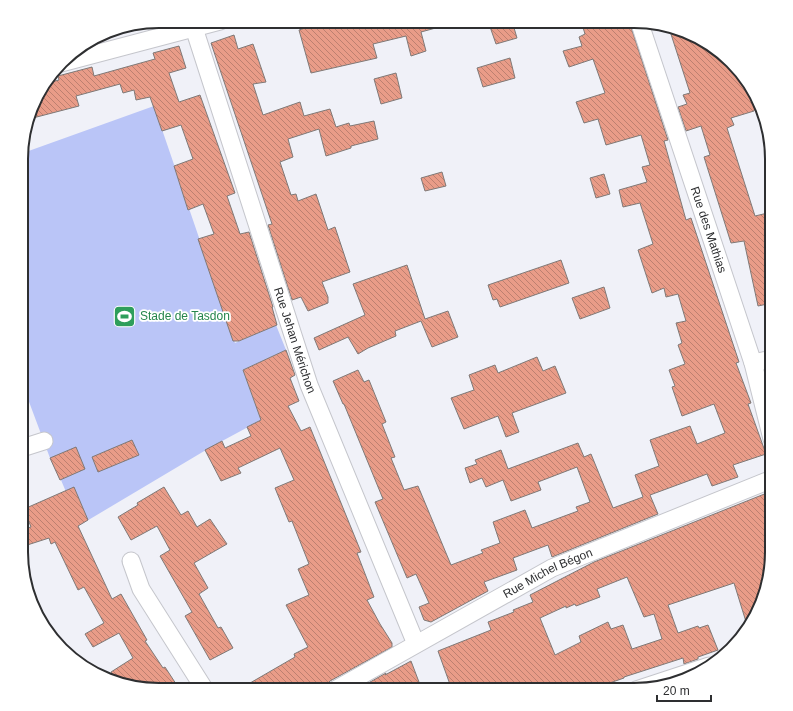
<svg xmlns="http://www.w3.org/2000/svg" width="793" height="711" viewBox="0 0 793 711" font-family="Helvetica,sans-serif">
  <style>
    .garden { fill: #bac5f7 }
    .building { fill: url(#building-back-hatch); stroke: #7f7977; fill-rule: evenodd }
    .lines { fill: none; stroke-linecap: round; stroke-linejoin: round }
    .minor-casing { stroke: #c5c6cc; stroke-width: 19 }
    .minor { stroke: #fff; stroke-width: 17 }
    .labels { text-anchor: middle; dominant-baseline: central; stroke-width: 3.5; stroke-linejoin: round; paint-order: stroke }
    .street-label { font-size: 12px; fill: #2e2f31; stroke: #fff }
    .leisure-label { font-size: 12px; fill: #27864d; stroke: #fff; text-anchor: start }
    .rim { fill: none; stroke: #2e2f31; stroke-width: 2 }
  </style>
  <defs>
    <pattern id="building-back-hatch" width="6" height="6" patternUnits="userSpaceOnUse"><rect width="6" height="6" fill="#e99c88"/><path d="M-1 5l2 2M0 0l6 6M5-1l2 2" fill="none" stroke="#bd8070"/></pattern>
  </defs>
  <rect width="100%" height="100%" fill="#f0f1f8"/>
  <!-- garden -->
  <path class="garden" d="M154,106L235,343L276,325L286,350L243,370L261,420L211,447L80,525L61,480H60L50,458L22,383L23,153Z"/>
  <!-- building -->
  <path class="building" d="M316,21H442L443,26L421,32L426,51L411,56L406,36L373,44L377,58L311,73L299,30L317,24Z
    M488,21H512L517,38L496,44Z
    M581,21H629L668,140L664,141L686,220L691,218L739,362L736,363L751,403L748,404L766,454L733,465L738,477L712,486L707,474L650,495L658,514L552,557L548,545L513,558L517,570L484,582L488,591L431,622L424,620L419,607L429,603L416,574L407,578L375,502L383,499L344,404H343L333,381L358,370L364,382L369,380L386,422L382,424L395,457L391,458L404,490L418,486L451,565L483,553L481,550L500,543L493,522L525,510L532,528L578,511L576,507L590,502L577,467L538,482L541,490L511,501L503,480L486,487L482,478L470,483L465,468L477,464L475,460L501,450L508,469L578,443L584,457L591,454L613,508L643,497L635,475L659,466L650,440L690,426L697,444L725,433L714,404L682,416L672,387L675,386L669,370L685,364L678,345L682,343L676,323L686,321L678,294L666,297L664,288L652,293L638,250L653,244L640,203L623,207L619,190L647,182L642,167L650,165L641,135L606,145L598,119L584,123L576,102L605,93L593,59L569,67L563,51L582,46L579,37L585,34Z
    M669,28L695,35L712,48L715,56L719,54L738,68L757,98L754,111L731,118L734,125L727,128L755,216L772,212V303L758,306L744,241L731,243L704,157L710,155L701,126L686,131L678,107L687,104L683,95L690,93Z
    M234,35L238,49L253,44L266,82L253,84L263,115L300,102L304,116L330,109L336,127L349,123L350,126L374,121L378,139L351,146V148L326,156L319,129L288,139L293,157L280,162L291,195L296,194L298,201L316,194L328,230L335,227L350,272L322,282L328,297V303L308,311L301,297L292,300L268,225L272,224L211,43Z
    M179,46L186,68L169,73L179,102L200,95L235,193L227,196L240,234L249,232L273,307H272L277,325L239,341H233L198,239L214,234L203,204L188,210L174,166L193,159L181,125L162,131L150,97L136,100L134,90L123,93L120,84L76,96L79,106L29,119L40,90L44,84L59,80L58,76L92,67L94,76L155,59L153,53Z
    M510,58L515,78L483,87L477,68Z
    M396,73L402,98L381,104L374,79Z
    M442,172L446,186L425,191L421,178Z
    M604,174L610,194L596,198L590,178Z
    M561,260L569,283L500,307L497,299L493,300L488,285Z
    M407,265L425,319L448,311L458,337L432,347L421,321L395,331L396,336L368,348L358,354L348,337L319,350L314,338L365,315L353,284Z
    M604,287L610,308L580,319L572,298Z
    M286,350L295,375L290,378L299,401L288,406L301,431L310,427L361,552L357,553L374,597L367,600L380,624L392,643V647L330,681L326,685L325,690H238L295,657L294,654L308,647L286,605L309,595L298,569L309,564L292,521L289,522L275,488L294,480L280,448L238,468L241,473L221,481L205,450L222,441L225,448L251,436L247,427L261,420L243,370Z
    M537,357L543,371L555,366L566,393L512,413L519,432L506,437L498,416L464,429L451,398L474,390L469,375L495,365L498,373Z
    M132,440L139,455L98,472L92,457Z
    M76,447L85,469L60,480L50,458Z
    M74,487L88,520L78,526L112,599L121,594L147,640L145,641L163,668L165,667L180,690H159L118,682L111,672L133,658L119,633L93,647L85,634L104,623L84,587L78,590L55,542L51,544L49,538L21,547V530L31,527L24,509Z
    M164,487L181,515L188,511L197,527L210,519L227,544L194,563L208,588L199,594L218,628L221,627L233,648L210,660L185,616L192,612L160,556L170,550L157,526L131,540L118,517L138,505L137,503Z
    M772,491V552L761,605L747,625L734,583L668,605L678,633L698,626L699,628L708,625L718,650L698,657V659L684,664L683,658L624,677V678L601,686L603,690H452L438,651L491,630L488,622L514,612L513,610L533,602L530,595L594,562ZM627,577L644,617L654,614L662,639L632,649L623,625L611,629L608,622L579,636L581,642L555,655L540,618L566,606V608L575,604L576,606L600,597L597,589Z
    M411,661L422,690H356L386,673L385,675Z"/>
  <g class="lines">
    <defs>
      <g id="minor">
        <path id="s1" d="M639,21L753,363L772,439"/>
        <path id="s2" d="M194,28L309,385L416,644"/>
        <path d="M61,63L220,21"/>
        <path d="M753,363L772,359"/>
        <path d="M22,448L44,441"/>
        <path d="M131,561L141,589L205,690"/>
        <path id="s3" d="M335,690L552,568L772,479"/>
        <path d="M636,690L709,666"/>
      </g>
    </defs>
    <!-- minor casing -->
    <use href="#minor" class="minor-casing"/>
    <!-- minor -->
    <use href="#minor" class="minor"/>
  </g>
  <!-- icons -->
  <defs>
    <symbol id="stadium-square" viewBox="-11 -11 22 22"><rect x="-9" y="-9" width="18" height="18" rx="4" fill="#2e9e5b" stroke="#fff"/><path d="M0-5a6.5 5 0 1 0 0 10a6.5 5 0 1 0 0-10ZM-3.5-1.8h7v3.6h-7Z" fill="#fff"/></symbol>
  </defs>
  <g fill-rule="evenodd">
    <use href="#stadium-square" x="112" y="304" width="25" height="25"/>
  </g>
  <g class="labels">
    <!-- street labels -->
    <g class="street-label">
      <text stroke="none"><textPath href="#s1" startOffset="220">Rue des Mathias</textPath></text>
      <text stroke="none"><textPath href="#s2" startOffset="328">Rue Jehan Mérichon</textPath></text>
      <text stroke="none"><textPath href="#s3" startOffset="243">Rue Michel Bégon</textPath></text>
    </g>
    <!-- leisure labels -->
    <g class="leisure-label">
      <text x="140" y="316">Stade de Tasdon</text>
    </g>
  </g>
  <!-- crop -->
  <path d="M0 0H793V711H0ZM159 28H634A131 131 0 0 1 765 159V552A131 131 0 0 1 634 683H159A131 131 0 0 1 28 552V159A131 131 0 0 1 159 28Z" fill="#fff" fill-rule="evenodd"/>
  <path class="rim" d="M159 28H634A131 131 0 0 1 765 159V552A131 131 0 0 1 634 683H159A131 131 0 0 1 28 552V159A131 131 0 0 1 159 28Z"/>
  <!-- scale -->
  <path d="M657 695v6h54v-6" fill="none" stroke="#2e2f31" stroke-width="2"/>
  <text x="663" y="695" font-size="12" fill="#2e2f31" stroke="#ffffff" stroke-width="3" paint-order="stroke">20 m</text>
</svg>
